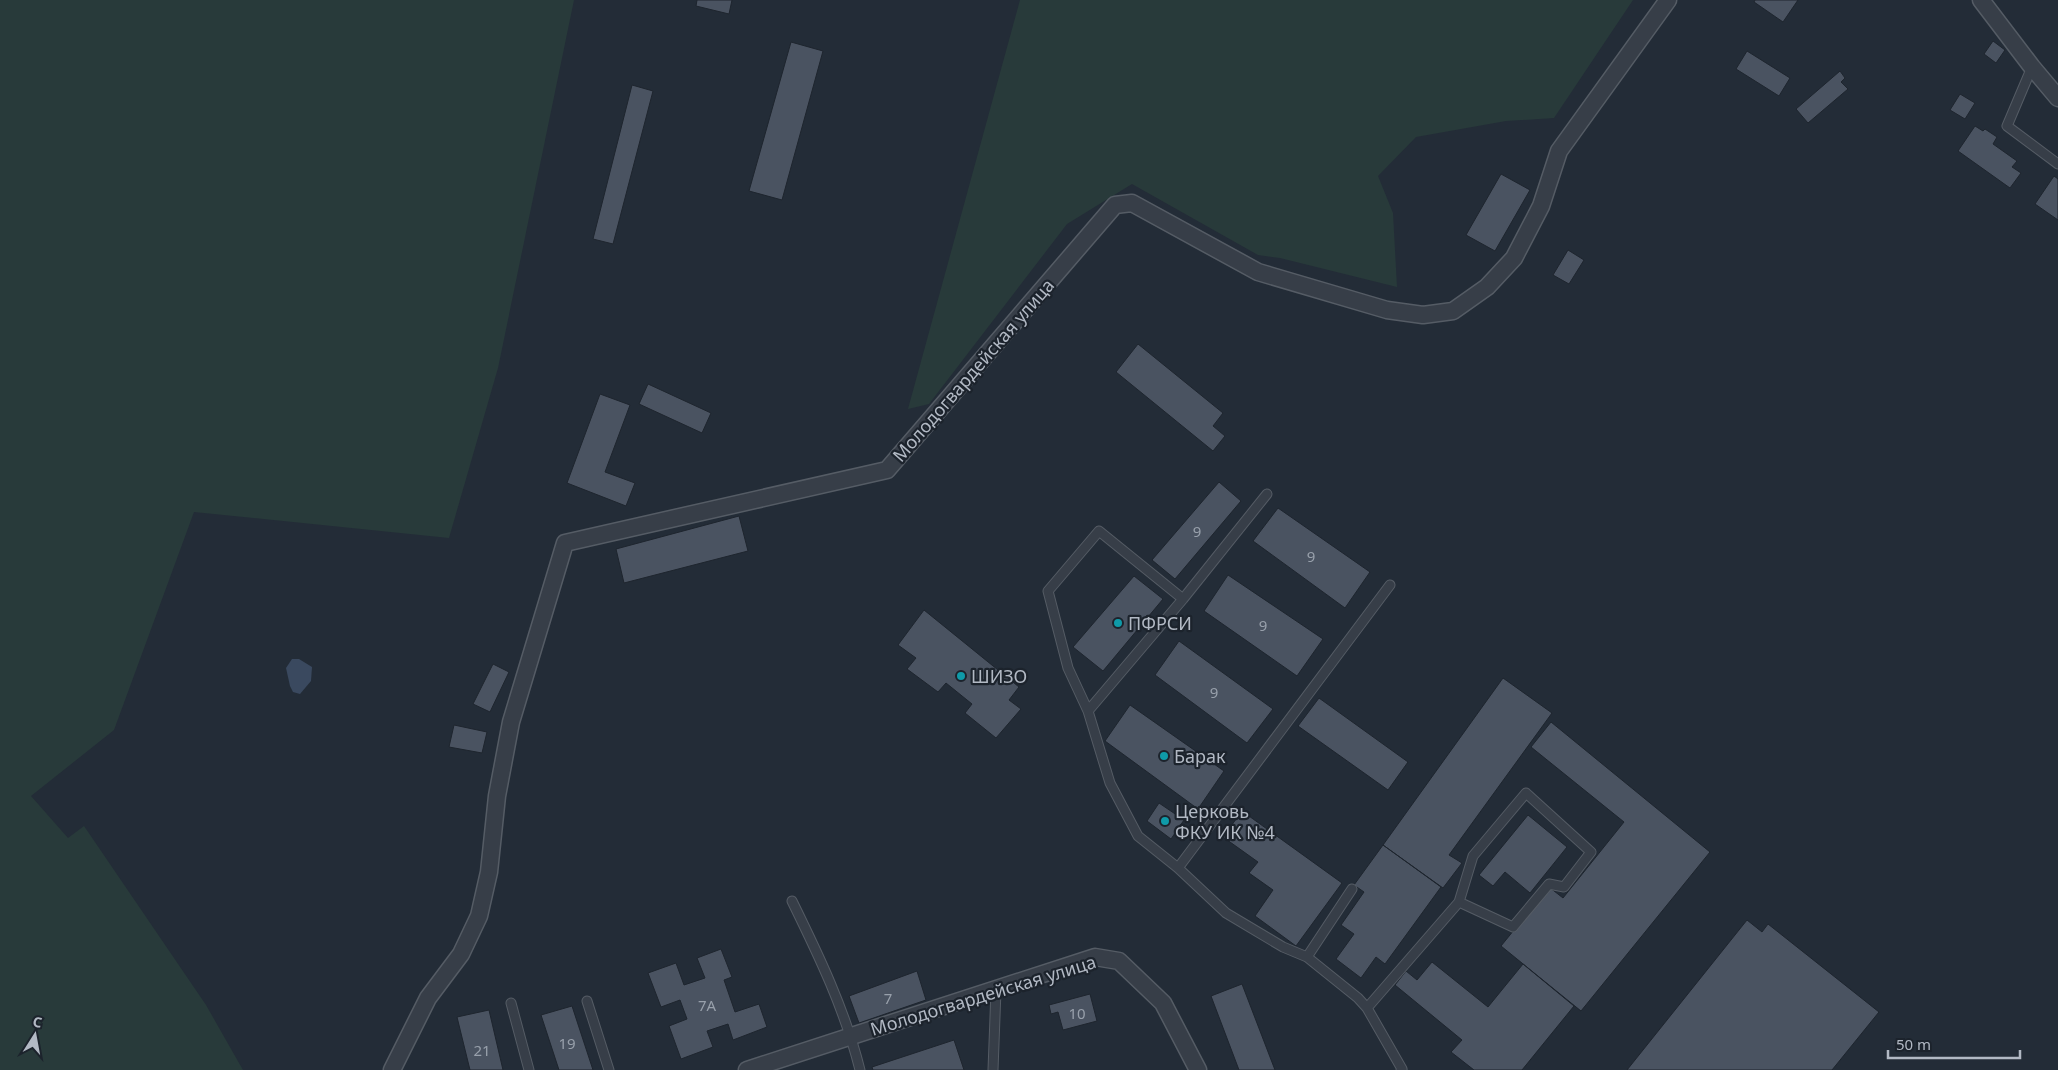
<svg xmlns="http://www.w3.org/2000/svg" width="2058" height="1070" viewBox="0 0 2058 1070" font-family="'Noto Sans',sans-serif">
  <style>
    .green { fill: #283a3a }
    .water { fill: #3a495f }
    .building { fill: #4a5361; stroke: #1e252e }
    .lines { fill: none; stroke-linecap: round; stroke-linejoin: round }
    .service-casing { stroke: #555c65; stroke-width: 11 }
    .minor-casing { stroke: #555c65; stroke-width: 19 }
    .service { stroke: #373e48; stroke-width: 9 }
    .minor { stroke: #373e48; stroke-width: 16 }
    .culture-dot { fill: #0f9aa8; stroke: #1c232c; stroke-width: 2 }
    .labels { text-anchor: middle; dominant-baseline: central; stroke-width: 4.5; stroke-linejoin: round; paint-order: stroke }
    .number-label { font-size: 15px; fill: #98a0ab }
    .street-label { font-size: 18px; fill: #b2b9c4; stroke: #1c232c }
    .poi-label { font-size: 18px; fill: #b2b9c4; stroke: #1c232c; text-anchor: start }
  </style>
  <rect width="100%" height="100%" fill="#232c37"/>
  <!-- green -->
  <path class="green" d="M0,0H574L498,368L449,538L194,512L114,730L31,796L68,838L84,826L206,1005L243,1070H0Z
    M1020,0H1633L1554,118L1506,121L1416,137L1378,176L1393,213L1397,287L1280,258L1258,255L1132,184L1067,224L929,404L908,409Z"/>
  <!-- water -->
  <path class="water" d="M292,659H299L312,667L311,681L300,694L293,692L290,686L286,668Z"/>
  <!-- building -->
  <path class="building" d="M697,0H732L729,14L696,6Z
    M1755,0H1798L1783,22L1754,2Z
    M1993,41L2005,50L1996,63L1984,54Z
    M791,42L823,51L782,200L749,191Z
    M1747,51L1790,78L1779,96L1736,69Z
    M1840,71L1845,78L1841,82L1848,89L1808,123L1796,109Z
    M632,85L653,91L613,244L593,239Z
    M1960,94L1975,103L1965,119L1950,110Z
    M1975,126L1983,131L1985,129L1997,137L1993,144L2017,161L2012,167L2021,173L2010,188L1958,151Z
    M1501,174L1530,190L1495,251L1466,235Z
    M2054,176L2058,179V220L2035,204Z
    M1568,250L1584,260L1569,284L1553,275Z
    M1138,344L1223,413L1213,426L1225,436L1213,451L1116,372Z
    M648,384L711,413L702,433L639,404Z
    M600,394L630,405L605,472L635,483L626,506L567,483Z
    M1219,482L1241,501L1175,579L1152,560Z
    M1278,508L1370,572L1345,608L1253,541Z
    M739,516L748,551L624,583L616,549Z
    M1228,575L1323,639L1297,676L1204,611Z
    M1134,576L1163,599L1103,671L1073,647Z
    M924,610L1019,687L1009,700L1021,709L996,738L965,713L972,704L946,683L938,692L907,669L916,658L898,645Z
    M1179,641L1273,709L1247,743L1155,675Z
    M493,664L509,672L490,712L473,704Z
    M1503,678L1552,713L1449,855L1462,863L1443,888L1383,845Z
    M1319,698L1408,762L1388,790L1298,726Z
    M1130,705L1224,771L1198,809L1105,741Z
    M1551,722L1710,852L1581,1011L1501,946L1549,887L1563,898L1624,822L1531,747Z
    M454,725L487,732L482,753L449,747Z
    M1159,803L1184,820L1171,839L1147,821Z
    M1242,811L1342,883L1296,946L1255,916L1273,890L1249,873L1258,862L1223,837Z
    M1528,815L1567,847L1530,893L1505,872L1493,886L1479,875Z
    M1383,845L1441,887L1385,964L1376,957L1361,978L1336,959L1354,934L1341,925L1364,892L1354,885Z
    M1747,920L1762,932L1768,924L1879,1012L1832,1070H1627Z
    M721,949L732,977L724,980L735,1012L759,1004L767,1027L733,1040L728,1024L707,1031L713,1047L681,1059L669,1026L687,1019L680,1000L661,1007L648,973L676,963L684,985L705,978L697,958Z
    M1432,962L1488,1007L1523,964L1574,1006L1522,1070H1474L1451,1052L1462,1040L1395,985L1406,971L1417,980Z
    M917,971L926,1000L859,1023L849,996Z
    M1242,984L1275,1070H1239L1211,996Z
    M1090,994L1097,1021L1063,1030L1058,1012L1051,1014L1049,1005Z
    M572,1006L593,1070H559L541,1015Z
    M489,1010L503,1070H470L457,1017Z
    M954,1040L964,1070H873L872,1067Z"/>
  <g class="lines">
    <defs>
      <path id="service" d="M2032,67L2007,126L2058,164
        M1183,599L1099,531L1048,591L1068,668L1088,711L1110,783L1138,836L1178,868L1226,913L1283,947L1307,957L1358,998L1367,1008L1402,1069L1401,1070
        M1088,711L1183,599L1267,494
        M1178,868L1390,585
        M792,901C819,956 845,1010 860,1070
        M1307,957L1352,889
        M587,1001L609,1070
        M511,1003L529,1070
        M1367,1008L1459,902L1473,856L1526,793L1591,852L1564,887L1549,884L1513,927L1459,902
        M993,1070L996,990"/>
      <path id="minor" d="M1981,0L2032,67L2058,98
        M392,1070L428,998L461,954L479,916L489,872L497,796L511,722L565,543L887,470L1115,205L1132,203L1258,272L1387,310L1423,315L1453,311L1487,287L1514,258L1541,206L1559,151L1668,0
        M747,1070L1095,957L1119,961L1163,1003L1198,1070"/>
    </defs>
    <!-- service casing -->
    <use href="#service" class="service-casing"/>
    <!-- minor casing -->
    <use href="#minor" class="minor-casing"/>
    <!-- service -->
    <use href="#service" class="service"/>
    <!-- minor -->
    <use href="#minor" class="minor"/>
  </g>
  <!-- markers -->
  <g class="culture-dot">
    <circle cx="1118" cy="623" r="5"/>
    <circle cx="961" cy="676" r="5"/>
    <circle cx="1164" cy="756" r="5"/>
    <circle cx="1165" cy="821" r="5"/>
  </g>
  <g class="labels">
    <!-- number labels -->
    <g class="number-label">
      <text x="1197" y="531">9</text>
      <text x="1311" y="556">9</text>
      <text x="1263" y="625">9</text>
      <text x="1214" y="692">9</text>
      <text x="888" y="998">7</text>
      <text x="707" y="1005">7А</text>
      <text x="1077" y="1013">10</text>
      <text x="567" y="1043">19</text>
      <text x="482" y="1050">21</text>
    </g>
    <!-- street labels -->
    <g class="street-label">
      <text transform="translate(973 370) rotate(-49)">Молодогвардейская улица</text>
      <text transform="translate(983 995) rotate(-17)">Молодогвардейская улица</text>
    </g>
    <!-- poi labels -->
    <g class="poi-label">
      <text x="1128" y="623">ПФРСИ</text>
      <text x="971" y="676">ШИЗО</text>
      <text x="1174" y="756">Барак</text>
      <text x="1175" y="811">Церковь<tspan x="1175" dy="21">ФКУ ИК №4</tspan></text>
    </g>
  </g>
  <!-- north arrow -->
  <g transform="translate(35 1035) rotate(11)" stroke="#1c232c" stroke-width="4" paint-order="stroke">
  <path d="M0-4L9 19L0 12L-9 19Z" fill="#b2b9c4"/>
  <text y="-8" font-size="14" font-weight="bold" text-anchor="middle" fill="#b2b9c4">С</text>
  </g>
  <!-- scale -->
  <path d="M1888 1050v8h132v-8" fill="none" stroke="#b2b9c4" stroke-width="2.5"/>
  <text x="1896" y="1050" font-size="15" fill="#b2b9c4" stroke="#1c232c" stroke-width="4" paint-order="stroke">50 m</text>
</svg>
